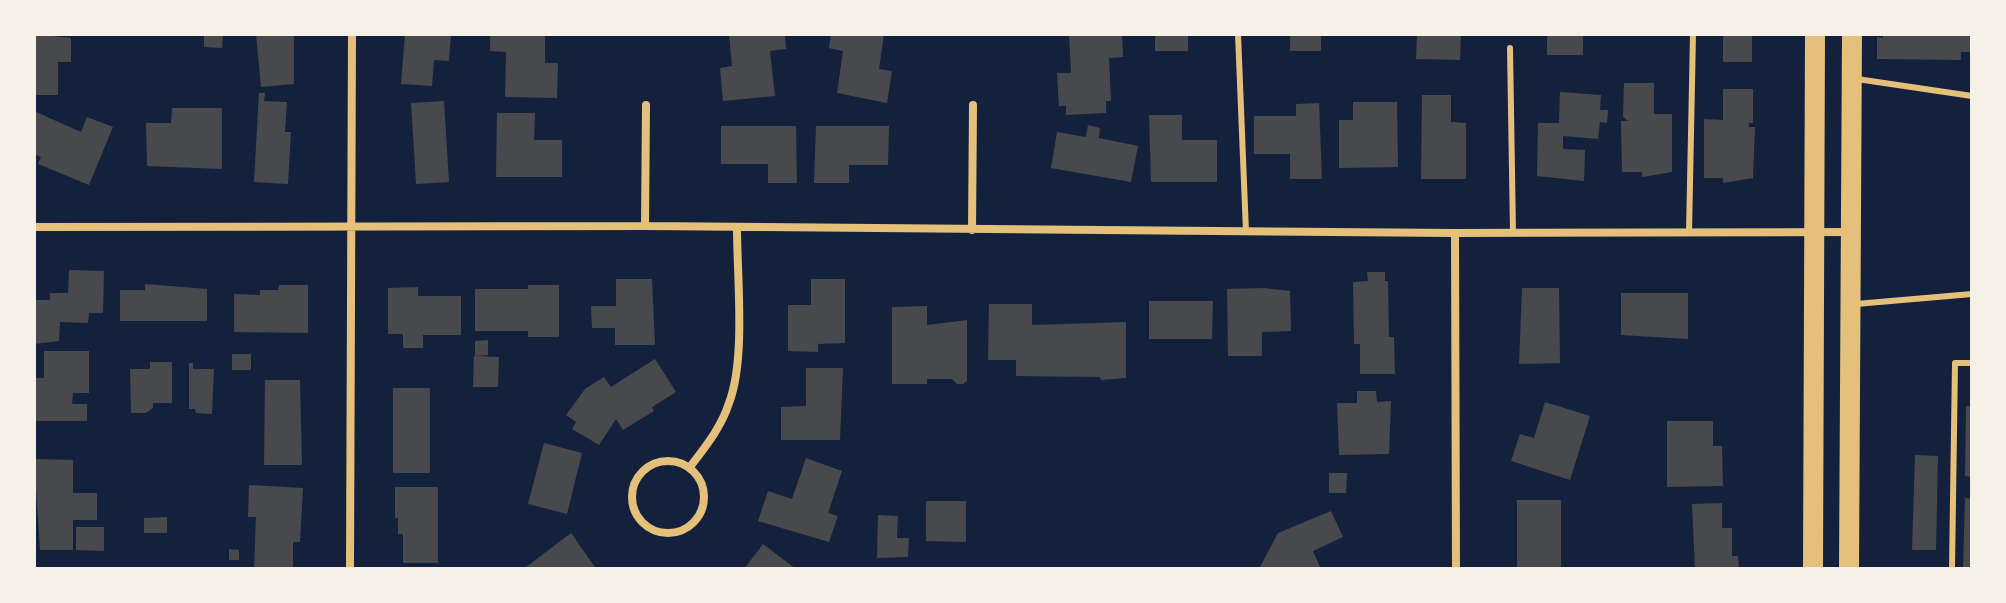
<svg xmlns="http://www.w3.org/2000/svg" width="2006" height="603" viewBox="0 0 2006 603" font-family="Ubuntu,sans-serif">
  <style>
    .building { fill: #48494c }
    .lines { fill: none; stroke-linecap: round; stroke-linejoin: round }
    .service { stroke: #e5c07b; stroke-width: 6 }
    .minor { stroke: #e5c07b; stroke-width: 8 }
    .primary { stroke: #e5c07b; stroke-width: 20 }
  </style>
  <rect width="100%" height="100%" fill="#14213d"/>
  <!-- building -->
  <path class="building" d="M34,34L71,38V62H58V95H34Z
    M204,34H223L222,48L204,47Z
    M256,34H294V84L261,87Z
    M405,34H451L449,61L434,60L432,86L401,84Z
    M490,34H545V63H558L557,98L505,97L506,52L490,51Z
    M729,34H785L786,49L770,51L775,96L723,101L720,68L732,66Z
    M831,34H884L879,69L892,71L887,103L837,93L843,51L829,48Z
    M1069,34H1122L1123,57L1109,58L1111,101H1106V113L1066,115V106H1059L1057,73H1071Z
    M1155,34H1188V51H1155Z
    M1290,34H1321V51H1290Z
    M1417,34H1461L1460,60L1416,59Z
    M1547,34H1583V55H1547Z
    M1723,34H1752V62H1723Z
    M1883,34H1972V52H1961V60L1877,59V37L1883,38Z
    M1624,83H1654V114H1672V172L1642,177V172H1622L1621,121H1628L1623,117Z
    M1723,89H1753V123H1749V127H1755L1753,178L1723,183V178H1704V119L1723,120Z
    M1560,92L1601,95L1600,110H1608L1607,123L1600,122L1598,139L1563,136V149L1585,150L1584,181L1537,176L1538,123H1559Z
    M259,93H265L264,101L287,102L285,132H291L288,184L254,182Z
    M1422,95H1451V122L1466,123V179H1421Z
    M444,101L449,182L416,184L411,103Z
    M1353,102H1397L1398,167L1339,168V120H1353Z
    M1319,103L1322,179H1290V154H1254V116H1296V104Z
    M172,108H222V169L147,166L146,123H171Z
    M34,111L81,132L87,117L113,127L89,185L38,164L41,157L34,154Z
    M497,113H535L534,140H562V177H496Z
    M1149,115H1182V140H1217V182H1151Z
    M1088,125L1100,128L1099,138L1138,146L1131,182L1051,168L1057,132L1086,137Z
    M721,126H796L797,183H768V164H721Z
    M816,126H889L888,165H849V183H814Z
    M69,270L104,271L103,313H89L88,323L60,322L59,341L34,344V300H50V293H68Z
    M1367,272H1385V281H1388L1389,337H1394L1395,374H1360V344H1354L1353,282L1368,281Z
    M616,279H652L655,345H615V328H592L591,306H616Z
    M811,279H845V343L818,344V352L788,351V305H811Z
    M145,284L207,289V321H120V290H145Z
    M279,285H308V333L234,332V294L260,295V290H278Z
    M528,285H559V337H528V331H475V289H528Z
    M418,287V296H461V335H423V348H403V334H388V288Z
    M1264,288L1290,291L1291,331L1262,332V356H1228L1227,289Z
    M1522,288H1559L1560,363L1519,364Z
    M1621,293H1688V339L1621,335Z
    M1149,301H1213L1212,339H1149Z
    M989,304H1032V325L1126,322V378L1101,380L1100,377L1016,376V360H988Z
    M927,306V325L967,320V381L963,384H957L952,379H927V384H892V307Z
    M488,340V355L475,356V341Z
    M44,351H89V393H73L72,404H87V421H34V378H44Z
    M232,354H251V370H232Z
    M474,356L499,357L498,387H473Z
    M655,359L676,392L652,407L654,411L623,430L616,419L599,445L572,429L576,422L566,415L585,389L604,377L611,387Z
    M150,362H172V403H153V408L146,413H131L130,369H150Z
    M189,363H193V369H214L212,414L196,413L195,409H189Z
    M806,368H843L840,440H781V407L806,406Z
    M265,380H300L302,465H264Z
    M393,388H430V473H393Z
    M1357,391H1376L1377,402L1391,401L1389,454L1339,455L1337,403H1357Z
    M1545,402L1590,416L1570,480L1511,461L1520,434L1534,438Z
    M1966,406H1972V477L1965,476Z
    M1667,421H1713V446H1722L1723,486L1667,487Z
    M544,443L582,453L567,514L528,504Z
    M1915,455L1938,456L1936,550H1912Z
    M806,458L842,471L828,513L838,516L829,542L758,521L768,491L792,499Z
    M34,459L73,460V493H97V520H73V550H40Z
    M1329,473H1347L1346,493H1329Z
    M249,485L303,488L300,542H293V569H254L256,517H248Z
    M395,487H438V563H403V534H398V518H395Z
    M1965,498L1972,499V569H1963Z
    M1517,500H1561V569H1517Z
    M926,501H966V542L926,541Z
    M1722,503V528H1732V556H1738L1739,569H1695L1692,504Z
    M1331,511L1343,537L1313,551L1321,569H1259L1278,533Z
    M878,515L898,516L897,538H909L908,557L877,558Z
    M167,517V533H144V518Z
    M76,527H104V551L76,550Z
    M571,533L595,567L528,569L526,567Z
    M763,544L796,569H744Z
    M229,549L239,550V560H229Z"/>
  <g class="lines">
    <!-- service -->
    <path class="service" d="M1238,34L1246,232
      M1510,48L1513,233
      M1857,79L1972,96
      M1689,233L1693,34
      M1856,304L1972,294
      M1952,569L1955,363H1972"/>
    <!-- minor -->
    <path class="minor" d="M645,226L646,105
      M34,227L645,226L1455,233L1849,232
      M972,230L973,105
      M1455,233L1456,569
      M632 497a36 36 0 1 1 72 0a36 36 0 1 1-72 0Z
      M690,467C705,447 721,428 729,403C746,359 737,277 737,228
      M350,569L352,34"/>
    <!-- primary -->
    <path class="primary" d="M1813,569L1815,34
      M1849,569L1852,34"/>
  </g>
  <!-- border -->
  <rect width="2006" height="603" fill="none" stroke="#f6f1e7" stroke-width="72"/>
</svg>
